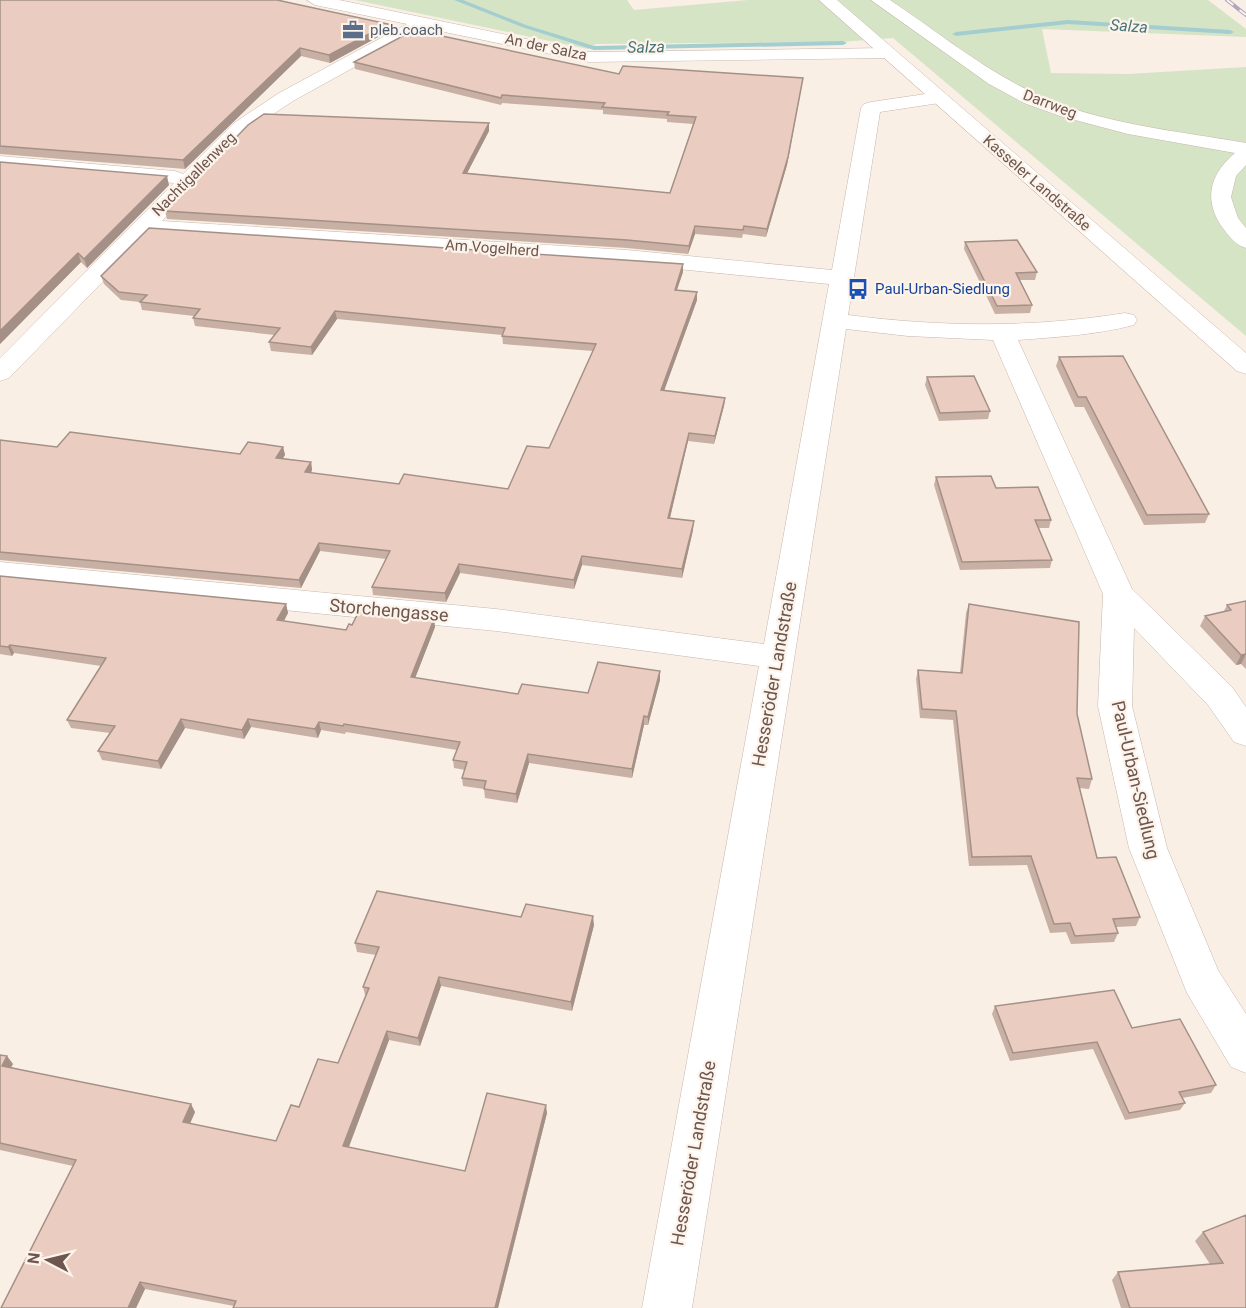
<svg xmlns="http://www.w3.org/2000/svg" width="1246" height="1308" viewBox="0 0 1246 1308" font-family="Roboto,sans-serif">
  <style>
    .green { fill: #d5e4c5 }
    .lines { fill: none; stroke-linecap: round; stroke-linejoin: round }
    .stream { fill: #a4cdd0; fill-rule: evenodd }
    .minor-casing { stroke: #c8b6ad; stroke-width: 1 }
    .secondary-casing { stroke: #cdb8ae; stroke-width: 1 }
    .minor { fill: #fff; fill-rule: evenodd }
    .secondary { fill: #fff; fill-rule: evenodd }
    .rail-casing { stroke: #b1a5c0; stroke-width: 4 }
    .rail { stroke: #fcf3ea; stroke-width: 2; stroke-dasharray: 8; stroke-linecap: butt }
    .wall { fill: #c9b0a5 }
    .shaded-wall { fill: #a49086 }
    .building { fill: #eacdc0; stroke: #a49086; stroke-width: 1.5 }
    .labels { text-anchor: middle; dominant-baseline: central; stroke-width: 4.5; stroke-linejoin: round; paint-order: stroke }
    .far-service-label { font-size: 15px; fill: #4e5e75; stroke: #fcf3ea; text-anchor: start }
    .far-street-label { font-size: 15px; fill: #6e564e; stroke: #fcf3ea }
    .far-transit-label { font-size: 15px; fill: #164399; stroke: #fcf3ea; text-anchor: start }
    .far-water-label { font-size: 16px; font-style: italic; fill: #477478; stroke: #fcf3ea }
    .street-label { font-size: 18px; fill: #6e564e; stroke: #fcf3ea }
  </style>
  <rect width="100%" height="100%" fill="#f9efe5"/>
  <!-- green -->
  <path class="green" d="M355,0H627L634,10L748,0H1208L1246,29V37L1042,29L1051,73L1128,74L1246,67V336L893,38L840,42L596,44L588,49Z"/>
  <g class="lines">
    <!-- stream -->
    <path class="stream" d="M454,0H463L526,25L594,46L843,41L847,43L843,45L594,50L522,27Z
      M1068,20L1230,30L1234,32L1230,34L1068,24L956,36L952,34L956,32Z"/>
    <defs>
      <path id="minor" d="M307,0H339L589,52L888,48L894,49L897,53L894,57L888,58L589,62L425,28L293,101L248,131L162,221L627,250L832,270L861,108L864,104L871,102L939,92L946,94L949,98L946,102L880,112L848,315C941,327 1032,328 1125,313L1134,315L1137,320L1134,325C1096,335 1057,337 1018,340L1132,589L1232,687L1246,707V746L1234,742L1208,705L1134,628L1132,706L1167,848L1218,970L1246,1014V1073L1231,1067L1187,993L1129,848L1098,706L1103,594L993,340L908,336L846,329L692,1308H642L759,666L496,631L0,582V562L496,609L764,644L829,284L627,264L150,233L9,378L0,381V358L174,183L0,168V156L175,171L183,174L234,123L279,93L407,24L315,5Z
        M871,0H890C938,32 984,70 1036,94C1099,124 1178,131 1246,143V165L1236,176L1231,197L1238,218L1246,228V248C1235,245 1229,236 1222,227C1203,199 1210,174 1235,153L1128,134L1060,116L1024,103L989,84Z"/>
      <path id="secondary" d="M819,0H837L1246,353V374L1237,371Z"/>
    </defs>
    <!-- minor casing -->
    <use href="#minor" class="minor-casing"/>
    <!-- secondary casing -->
    <use href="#secondary" class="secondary-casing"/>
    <!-- minor -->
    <use href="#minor" class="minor"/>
    <!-- secondary -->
    <use href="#secondary" class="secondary"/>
    <defs>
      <path id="rail" d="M1227,0L1246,15"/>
    </defs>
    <!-- rail casing -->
    <use href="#rail" class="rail-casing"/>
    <!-- rail -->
    <use href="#rail" class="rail"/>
  </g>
  <!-- wall -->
  <path class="wall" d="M0,0L388,24L389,31L330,63L301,56L185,169L0,154Z
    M354,62L619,74L803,78L787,165L766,237L743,234L742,238L695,234L688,254L627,248L167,219L165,211L489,131L467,173L670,193L693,124L667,122V119L603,114V110L502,103L501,105L355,69Z
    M0,162L169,185L87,268L81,262L0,344Z
    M965,242L1037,272L1035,280H1020L1032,305L1030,313L995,314L964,249Z
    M683,272L677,290L697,300L664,391L725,398L724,406L714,444L688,441L670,518L693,530L682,578L582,565L574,589L460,573L446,602L373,595L372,587L386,559L320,551L301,588L0,560V440L57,447L240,454L283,447L285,455L283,458L311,462L312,470L311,473L399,484L508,489L549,448L593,351L503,344L502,335L337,319L312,355L271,351L269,342L275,335L195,326L193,318L194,316L142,310L140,302L121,300L104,284L101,276Z
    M1059,357L1209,514L1205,523L1144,525L1084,407H1075L1056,366Z
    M927,377L990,411L988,419L939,421L925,385Z
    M936,477L996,488L1051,520L1049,528H1039L1052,560L1050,568L960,570L934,485Z
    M0,576L286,604L288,613L284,621L346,630L352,625L434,619L435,627L415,678L518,694L588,693L660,680L648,725H644L632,778L529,763L517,803L485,798L484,789L463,786L462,778L465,770L454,768L453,760L457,750L346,732L345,734L321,730L318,738L251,727L244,739L185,728L161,769L102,760L98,751L110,733L71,728L67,720L101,666L14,653L12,656L0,654Z
    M1246,601V669L1241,664L1236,665L1200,626L1205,616L1224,611L1227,605Z
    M969,604L1077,714L1092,779L1089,789L1079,788L1097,858L1140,917L1136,926L1116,927L1118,933L1114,942L1071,944L1066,932L1050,933L1027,865L969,866L953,720L920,718L916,679L918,670L960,673L966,613Z
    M521,917L594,925L572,1011L441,986L420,1046L389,1040L349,1147L465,1171L547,1113L498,1308H233L234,1306L145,1289L136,1308H1L73,1166L0,1150V1055L13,1064L11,1067L195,1112L190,1124L276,1141L299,1107L338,1063L366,995H365L363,987L376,955L357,952L355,943Z
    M995,1006L1132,1028L1216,1085L1211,1093L1182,1098L1185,1103L1180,1110L1125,1120L1093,1049L1010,1061L992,1014Z
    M1246,1215V1308H1121L1112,1280L1118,1272L1210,1264L1195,1241L1203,1232Z"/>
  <!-- shaded-wall -->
  <path class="shaded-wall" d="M388,24L389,31L330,63L329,55Z
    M300,48L301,56L185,169L183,160Z
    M803,78L787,165L766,237L767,229Z
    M489,123V131L463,181V173Z
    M167,176L169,185L87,268L84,259Z
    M695,226V234L688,254L689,246Z
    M78,253L81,262L0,344V331Z
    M683,264V272L674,298L675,290Z
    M697,292V300L661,399V390Z
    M335,311L337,319L312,355L311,347Z
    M725,398L724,406L714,444L715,436Z
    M689,433L688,441L668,526V518Z
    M283,447L285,455L278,466L276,458Z
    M311,462L312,470L307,481L305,472Z
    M694,521L693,530L682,578V569Z
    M319,543L320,551L301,588L299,580Z
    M582,556V565L574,589V580Z
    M459,564L460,573L446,602L445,593Z
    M286,604L288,613L280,628L277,620Z
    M434,619L435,627L412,686L411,677Z
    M10,645L14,653L12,656L8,647Z
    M1246,654L1241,664L1236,665L1241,655Z
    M660,671V680L648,725V717Z
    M644,716V725L632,778V769Z
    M181,719L185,728L161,769L158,761Z
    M248,719L251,727L244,739L242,730Z
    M319,722L321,730L318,738L315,729Z
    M528,754L529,763L517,803L516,794Z
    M593,916L594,925L572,1011L571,1002Z
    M439,977L441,986L420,1046L418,1038Z
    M387,1031L389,1040L346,1154L343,1146Z
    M7,1056L13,1064L7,1074L2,1066Z
    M191,1104L195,1112L187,1130L183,1122Z
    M546,1105L547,1113L498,1308H495Z
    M140,1282L145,1289L136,1308H128Z"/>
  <!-- building -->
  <path class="building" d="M0,0H277L388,24L329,55L300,48L183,160L0,146Z
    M414,30L619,74L623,66L803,78L788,157L767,229L744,226L743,230L695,226L689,246L627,240L165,211L248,125L264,114L489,123L463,173L670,193L696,117L667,115L669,112L602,107L605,103L502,95L501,98L354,62Z
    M0,162L167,176L84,259L78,253L0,331Z
    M149,228L683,264L675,290L697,292L661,390L725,398L715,436L689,433L668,518L694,521L682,569L582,556L574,580L459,564L445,593L372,587L390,551L319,543L299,580L0,552V440L57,447L70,432L240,454L248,442L283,447L276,458L311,462L305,472L399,484L404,474L508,489L527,446L549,448L596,344L502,336L505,328L335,311L311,347L269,342L280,328L193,318L200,309L140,302L147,295L119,292L101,276Z
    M1017,240L1037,272L1016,273L1032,305L997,306L965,242Z
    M1123,356L1209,514L1147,515L1086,397H1078L1059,357Z
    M974,376L990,411L940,413L927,377Z
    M991,476L996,488L1038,487L1051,520H1035L1052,560L962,562L936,477Z
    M0,576L286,604L277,620L346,630L349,624L352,625L359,611L434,619L411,677L518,694L522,684L588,693L598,662L660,671L648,717L644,716L632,769L528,754L516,794L484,789L486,781L462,778L467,762L453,760L460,742L344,724L343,726L319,722L315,729L248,719L242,730L181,719L158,761L98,751L115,726L67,720L106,658L10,645L8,647L0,646Z
    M1246,601V654L1241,655L1205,616L1231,610L1227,605Z
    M969,604L1079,622L1077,714L1092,779L1077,778L1097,858L1116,857L1140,917L1113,919L1118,933L1075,936L1070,923L1054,924L1031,856L972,857L956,711L922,709L918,670L962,673Z
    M377,891L521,917L526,904L593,916L571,1002L439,977L418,1038L387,1031L343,1146L465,1171L487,1093L546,1105L495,1308H233L236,1301L140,1282L128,1308H1L76,1160L0,1143V1055L7,1056L2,1066L191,1104L183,1122L276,1141L291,1105L299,1107L318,1059L338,1063L369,988L363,987L379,947L355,943Z
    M1114,990L1132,1028L1180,1019L1216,1085L1179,1092L1185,1103L1129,1113L1097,1042L1013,1053L995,1006Z
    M1246,1215V1308H1130L1118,1272L1223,1263L1203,1232Z"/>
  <!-- icons -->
  <defs>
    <symbol id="office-bare" viewBox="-9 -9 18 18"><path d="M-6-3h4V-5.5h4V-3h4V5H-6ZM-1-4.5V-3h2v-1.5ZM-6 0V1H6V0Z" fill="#5c6f8a" stroke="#fcf3ea" stroke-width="2.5" paint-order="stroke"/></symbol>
    <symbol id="bus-bare" viewBox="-9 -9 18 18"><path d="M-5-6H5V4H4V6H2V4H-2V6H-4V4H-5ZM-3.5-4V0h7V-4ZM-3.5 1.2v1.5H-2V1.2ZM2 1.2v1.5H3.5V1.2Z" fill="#1a4fb4" stroke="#fcf3ea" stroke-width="2.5" paint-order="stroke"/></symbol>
  </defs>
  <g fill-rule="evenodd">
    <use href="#office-bare" x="338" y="15" width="30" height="30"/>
    <use href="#bus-bare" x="843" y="274" width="30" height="30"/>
  </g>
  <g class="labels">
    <!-- far-service labels -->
    <g class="far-service-label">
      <text x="370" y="30">pleb.coach</text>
    </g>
    <!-- far-street labels -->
    <g class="far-street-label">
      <text transform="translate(546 47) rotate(12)">An der Salza</text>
      <text transform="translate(1050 104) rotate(21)">Darrweg</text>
      <text transform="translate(194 174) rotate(-45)">Nachtigallenweg</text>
      <text transform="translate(1037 183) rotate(41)">Kasseler Landstraße</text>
      <text transform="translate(492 248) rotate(4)">Am Vogelherd</text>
    </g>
    <!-- far-transit labels -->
    <g class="far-transit-label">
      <text x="875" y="289">Paul-Urban-Siedlung</text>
    </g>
    <!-- far-water labels -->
    <g class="far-water-label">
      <text transform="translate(1129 26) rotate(4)">Salza</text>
      <text transform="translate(646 47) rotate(-1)">Salza</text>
    </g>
    <!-- street labels -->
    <g class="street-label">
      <text transform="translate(389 610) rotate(5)">Storchengasse</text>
      <text transform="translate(774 674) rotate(-80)">Hesseröder Landstraße</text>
      <text transform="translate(1136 780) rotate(77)">Paul-Urban-Siedlung</text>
      <text transform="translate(693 1153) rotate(-80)">Hesseröder Landstraße</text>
    </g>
  </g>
  <!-- north arrow -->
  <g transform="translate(48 1260) rotate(277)" stroke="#fcf3ea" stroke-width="4.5" paint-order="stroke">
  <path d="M0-4.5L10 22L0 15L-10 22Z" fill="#6e564e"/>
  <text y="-9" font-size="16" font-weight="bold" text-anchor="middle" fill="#6e564e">N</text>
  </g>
</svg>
